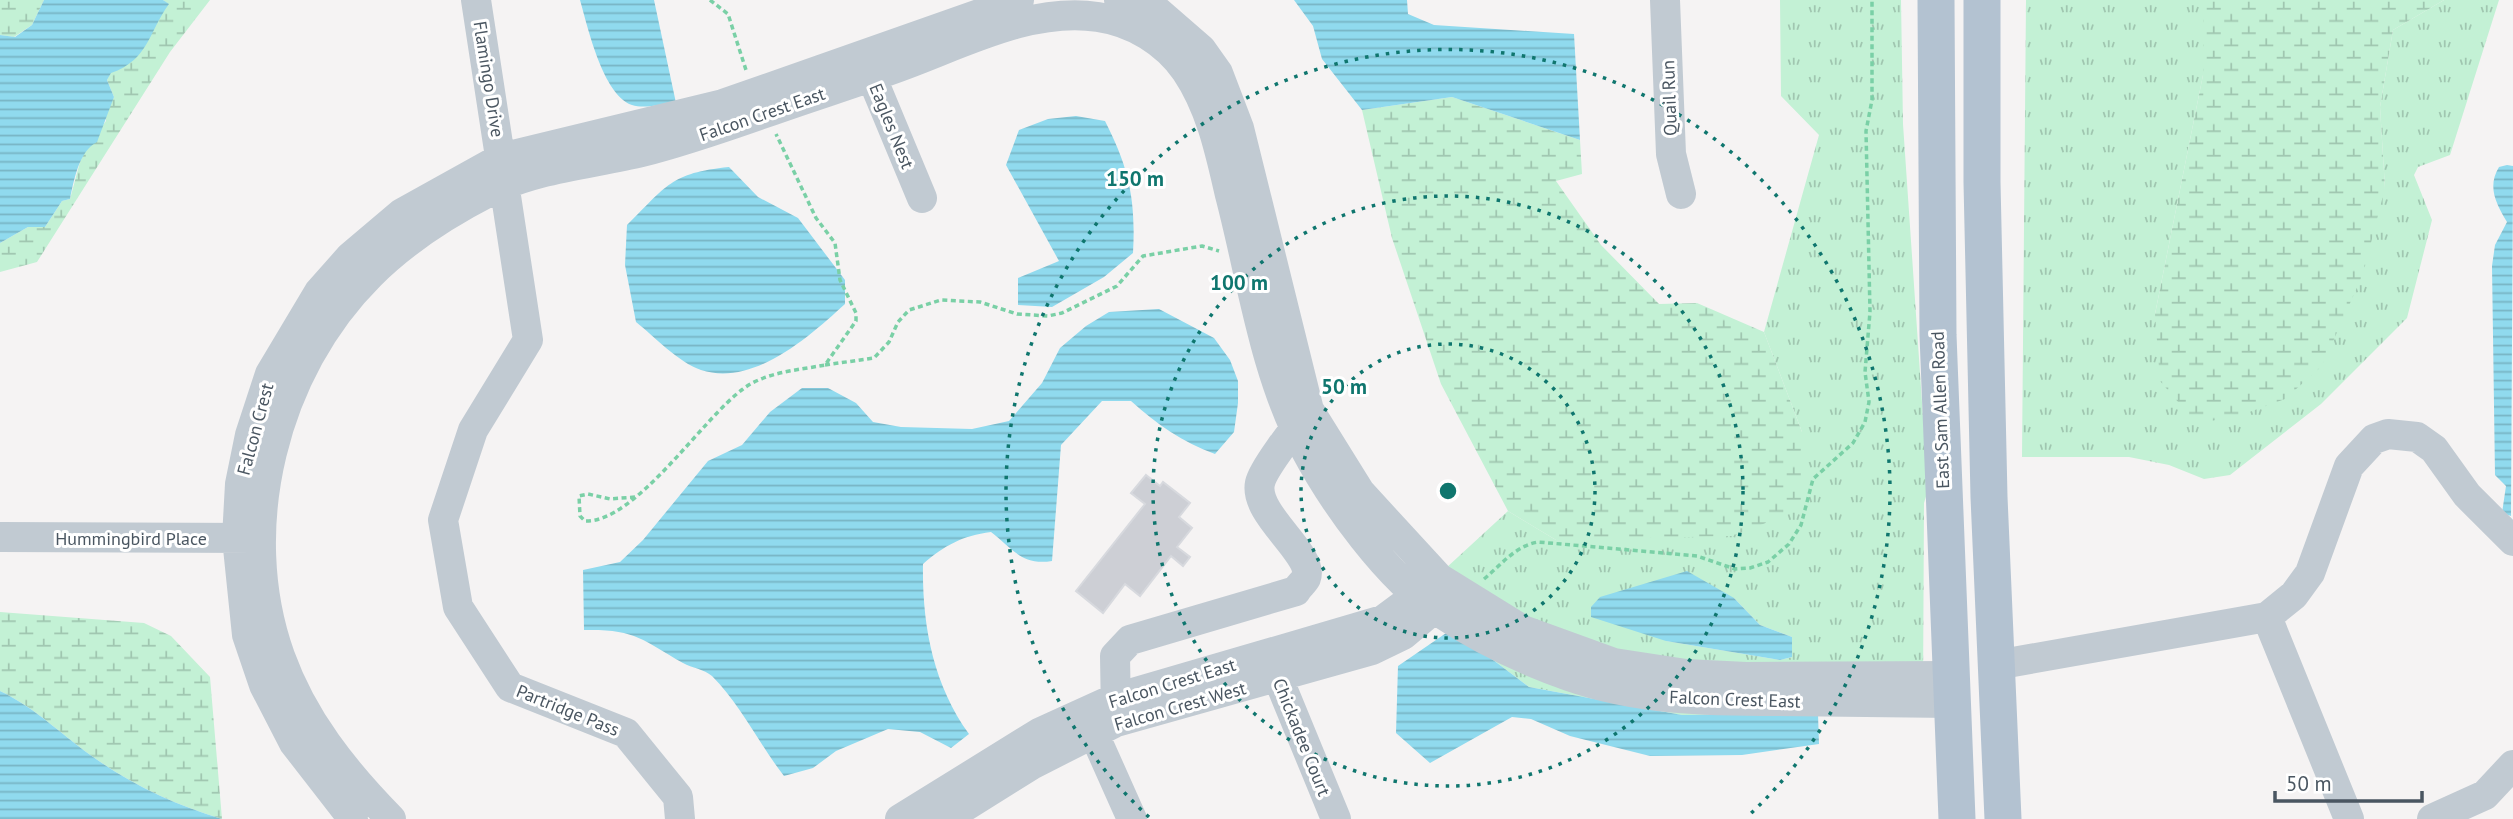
<svg xmlns="http://www.w3.org/2000/svg" width="2513" height="819" viewBox="0 0 2513 819" font-family="'PT Sans',sans-serif">
  <style>
    .grass { fill: url(#grass-tufts); fill-rule: evenodd }
    .wetland { fill: url(#wetland-marsh) }
    .water { fill: url(#water-rules) }
    .building { fill: #cdcfd5; stroke: #d7d9de; stroke-width: 2 }
    .lines { fill: none; stroke-linecap: round; stroke-linejoin: round }
    .path { stroke: #7ad0a6; stroke-width: 3.5; stroke-dasharray: 5 3.5; stroke-linecap: butt }
    .minor { stroke: #c1cad2; stroke-width: 30 }
    .major { stroke: #b3c2d1; stroke-width: 37 }
    .ring { fill: none; stroke: #0f766e; stroke-width: 3.5; stroke-dasharray: 3.5 7 }
    .labels { text-anchor: middle; dominant-baseline: central; stroke-width: 6; stroke-linejoin: round; paint-order: stroke }
    .street-label { font-size: 18px; fill: #4a5661; stroke: #fff }
    .centre { fill: #0f766e; stroke: #fff; stroke-width: 3.5 }
    .ring-label { font-size: 21px; text-anchor: middle; font-weight: bold; fill: #0f766e; stroke: #fff; stroke-width: 6; stroke-linejoin: round; paint-order: stroke }
  </style>
  <defs>
    <pattern id="grass-tufts" width="24" height="20" patternUnits="userSpaceOnUse" patternTransform="scale(1.75)"><rect width="24" height="20" fill="#c3f1d5"/><path d="M3 7l-1-3M5 7V3M7 7l1-3M15 17l-1-3M17 17v-4M19 17l1-3" fill="none" stroke="#a0c6b0"/></pattern>
    <pattern id="wetland-marsh" width="20" height="14" patternUnits="userSpaceOnUse" patternTransform="scale(1.75)"><rect width="20" height="14" fill="#c3f1d5"/><path d="M1 5h8M5 5V1M11 12h8M15 12V8" fill="none" stroke="#a0c6b0"/></pattern>
    <pattern id="water-rules" width="6" height="5" patternUnits="userSpaceOnUse" patternTransform="scale(1.75)"><rect width="6" height="5" fill="#90daee"/><path d="M0 2.5h6" fill="none" stroke="#78b4c4"/></pattern>
  </defs>
  <rect width="100%" height="100%" fill="#f5f3f3"/>
  <!-- grass -->
  <path class="grass" d="M1780,0H1901L1903,124L1928,490L1924,503L1923,696L1818,714L1682,715L1529,687L1452,629L1433,580L1508,511L1556,540L1802,432L1764,332L1819,135L1781,96ZM1734,598L1760,625L1792,637V657L1780,660L1666,641Z
    M2026,0H2203V75L2155,314L2385,188L2380,107L2393,30L2444,0H2499L2450,155L2418,167L2414,175L2432,220L2407,318L2321,404L2230,475L2204,479L2169,465L2129,457H2022Z"/>
  <!-- wetland -->
  <path class="wetland" d="M0,0H44L32,25L14,37L0,35Z
    M163,0H210L170,52L37,262L0,272V243L28,227H45L62,201L70,199L80,162L87,147L106,121V112L114,97L107,80L111,72C144,62 150,29 168,4Z
    M2203,0H2444L2393,30L2380,107L2385,188L2363,274L2322,366L2285,399L2244,414L2197,424L2160,381L2155,314L2203,75Z
    M1452,97L1580,140L1582,174L1556,181L1601,245L1659,304L1697,303L1764,332L1802,432L1803,508L1733,536L1556,540L1508,511L1441,384L1392,238L1362,110Z
    M0,612L144,623L171,636L210,677L222,819C176,805 136,787 96,759C64,737 36,708 0,691Z"/>
  <!-- water -->
  <path class="water" d="M44,0H163L169,4C149,31 149,60 111,73L107,80L114,97L97,142C79,151 74,180 70,199L62,201L45,227H28L0,243V35L15,37L32,25Z
    M580,0H654L676,103C664,104 644,109 632,105C603,95 588,28 580,0Z
    M1294,0H1407L1408,14L1434,25L1574,34L1580,140L1452,97L1362,110L1322,59L1313,26Z
    M1076,116L1105,121C1129,168 1136,200 1133,253L1104,277L1052,307L1018,305V278L1059,261L1006,165L1019,130L1048,119Z
    M2507,165L2513,166L2511,516L2502,513L2506,486L2495,475L2492,266L2495,245L2507,222C2496,203 2487,187 2499,167Z
    M729,167L758,197L798,218L845,280V304C809,337 753,387 701,370C678,362 655,337 636,322L625,265L627,225C667,186 670,173 729,167Z
    M1159,309L1214,338L1230,360L1238,381V403L1234,432L1215,454C1182,442 1158,425 1131,401H1102L1061,445L1052,561C1022,566 1012,548 991,532C962,536 945,545 923,564C922,625 933,684 969,734L951,748L920,732L888,729L836,751L813,768L784,776C759,744 741,705 712,676C704,669 692,668 683,663C641,639 635,629 584,630L583,570L620,562L643,540L708,461L742,445L770,412L802,388H828L856,403L873,422L901,427L972,429L1009,421L1042,383L1060,348L1086,326L1109,312Z
    M1687,571L1734,598L1760,625L1792,637V657L1780,660L1666,641L1591,617V607L1600,597Z
    M1452,629L1529,687L1682,715L1818,714L1819,744L1742,755L1650,756L1570,736L1531,719L1512,717L1430,763L1396,733L1398,666Z
    M0,691C36,708 64,737 96,759C136,787 176,805 222,819H0Z"/>
  <!-- building -->
  <path class="building" d="M1146,475L1160,486L1163,482L1190,503L1179,517L1192,528L1177,547L1190,557L1183,566L1171,556L1140,596L1125,584L1103,613L1076,591L1145,504L1131,493Z"/>
  <g class="lines">
    <!-- path -->
    <path class="path" d="M710,0L728,14L746,70
      M825,365L874,358L889,342L898,322L909,310L941,300L980,302L1017,314L1048,316L1062,313L1117,286L1143,256L1202,246L1219,251
      M635,497L610,499L588,494L579,496L580,516L585,521C635,523 702,419 743,389C765,372 799,370 825,365L856,321V313L840,280L835,243L816,218L776,134
      M1484,579C1501,565 1515,546 1538,542L1697,556L1735,569L1750,568L1768,562L1789,544L1801,525L1813,479L1853,443L1865,422L1869,402L1865,372L1870,312L1866,131L1872,100V0"/>
    <!-- minor -->
    <path class="minor" d="M476,0L528,340L473,430L443,520L458,607L510,687L626,733L678,797L680,819
      M1119,0L1156,10L1201,49L1218,73L1239,128L1309,410L1360,492L1439,578L1523,630L1614,663L1686,674L1746,677L1951,676
      M1665,0L1671,154L1681,194
      M865,61L922,198
      M0,537L255,538
      M2267,617L2349,819
      M1271,661L1336,819
      M1996,665L2267,617L2294,595L2310,573L2349,466L2374,439L2388,434L2417,437L2434,449L2467,495L2513,541
      M1116,715L1115,656L1130,640L1296,591C1298,587 1304,582 1306,578C1315,554 1253,515 1260,483C1263,469 1294,429 1305,416
      M1086,716L1132,819
      M353,819L294,743L264,685L247,635L237,538L240,484L250,435L270,374L319,292L350,257L402,213L501,158L723,104L1019,0
      M391,819C344,771 303,720 280,656C234,528 274,370 370,275C404,241 446,214 489,192C535,168 593,164 642,152C694,139 744,120 794,103C832,90 870,78 907,64C966,42 1033,7 1098,17C1133,22 1166,42 1186,71C1211,108 1220,152 1230,195C1252,279 1264,372 1305,449C1333,502 1388,579 1439,612C1478,638 1526,661 1569,676C1637,700 1708,701 1779,701C1837,702 1894,702 1952,703
      M900,819L1039,733L1116,698L1383,620L1433,583
      M945,819L1033,764L1116,722L1372,650L1403,635L1448,597
      M2432,819L2485,795L2513,765"/>
    <!-- major -->
    <path class="major" d="M1936,0L1938,335L1957,819
      M1982,0V182L1989,497L2003,819"/>
  </g>
  <!-- distance rings -->
  <g class="ring">
    <circle cx="1448" cy="491" r="147"/>
    <circle cx="1448" cy="491" r="295"/>
    <path d="M1149 817A442 442 0 1 1 1747 817"/>
  </g>
  <g class="labels">
    <!-- street labels -->
    <g class="street-label">
      <text transform="translate(489 79) rotate(81)">Flamingo Drive</text>
      <text transform="translate(1669 98) rotate(-92)">Quail Run</text>
      <text transform="translate(762 114) rotate(-19)">Falcon Crest East</text>
      <text transform="translate(892 126) rotate(68)">Eagles Nest</text>
      <text transform="translate(1940 410) rotate(-92)">East Sam Allen Road</text>
      <text transform="translate(255 429) rotate(-75)">Falcon Crest</text>
      <text x="131" y="538">Hummingbird Place</text>
      <text transform="translate(1172 683) rotate(-17)">Falcon Crest East</text>
      <text transform="translate(1735 699) rotate(2)">Falcon Crest East</text>
      <text transform="translate(1180 706) rotate(-16)">Falcon Crest West</text>
      <text transform="translate(568 710) rotate(22)">Partridge Pass</text>
      <text transform="translate(1302 737) rotate(68)">Chickadee Court</text>
    </g>
  </g>
  <circle cx="1448" cy="491" r="10" class="centre"/>
  <g class="ring-label">
    <text x="1135" y="186">150 m</text>
    <text x="1239" y="290">100 m</text>
    <text x="1344" y="394">50 m</text>
  </g>
  <!-- scale -->
  <path d="M2275 791v10h147v-10" fill="none" stroke="#4a5661" stroke-width="3.5"/>
  <text x="2286" y="791" font-size="21" fill="#4a5661" stroke="#ffffff" stroke-width="5" paint-order="stroke">50 m</text>
</svg>
